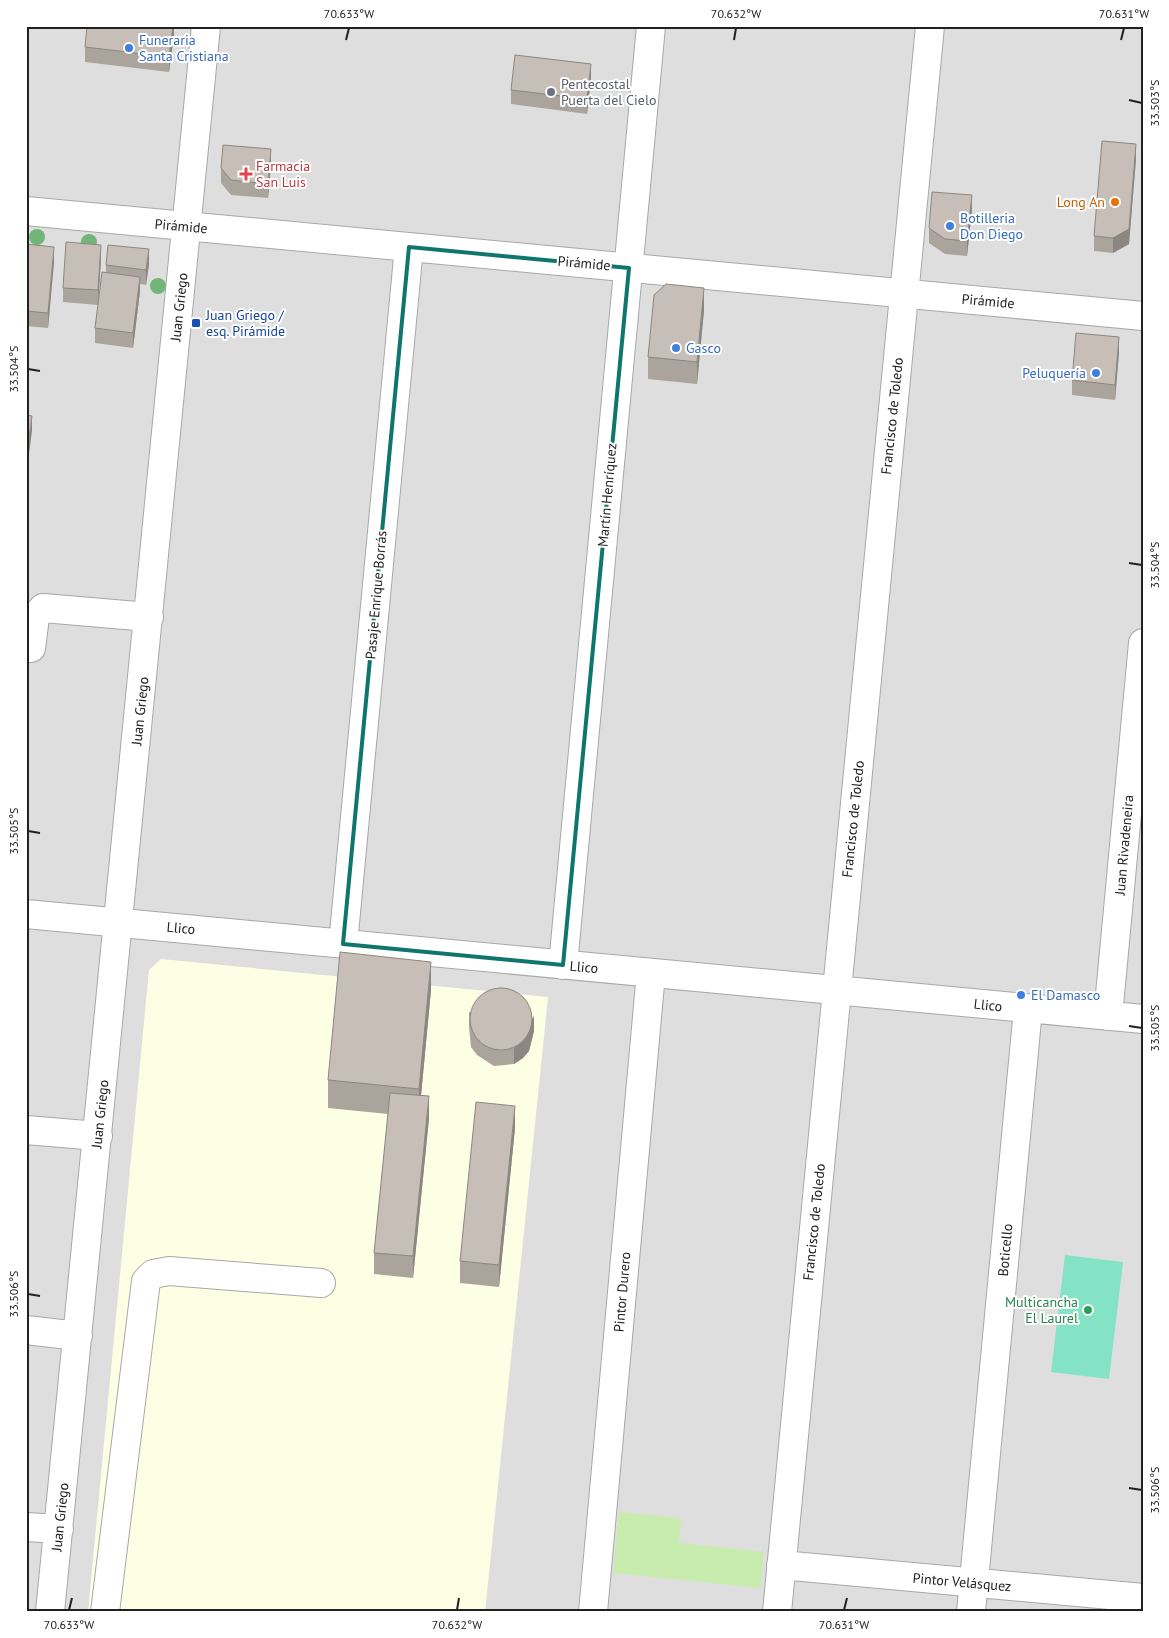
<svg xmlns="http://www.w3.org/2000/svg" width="1169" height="1638" viewBox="0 0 1169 1638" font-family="'PT Sans',sans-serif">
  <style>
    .residential { fill: #dfdede }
    .education { fill: #fdffe4 }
    .grass { fill: #c7ecad }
    .pitch { fill: #84e2c5 }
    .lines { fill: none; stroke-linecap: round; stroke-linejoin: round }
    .minor-casing { stroke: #a8a8a8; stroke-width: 30 }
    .minor { stroke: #fff; stroke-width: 28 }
    .tree { fill: #71b578 }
    .wall { fill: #aba49d }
    .shaded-wall { fill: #8b8680 }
    .building { fill: #c7bfb7; stroke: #8b8680 }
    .marked { fill: none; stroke: #0f766e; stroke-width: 4; stroke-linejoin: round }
    .ticks { fill: none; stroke: #212121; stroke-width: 2 }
    .shop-dot { fill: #3f7fe0; stroke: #fff; stroke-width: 2 }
    .worship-dot { fill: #6b7280; stroke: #fff; stroke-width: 2 }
    .health-dot { fill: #e0444e; stroke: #fff; stroke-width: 2 }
    .food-dot { fill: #e8710a; stroke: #fff; stroke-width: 2 }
    .transit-dot { fill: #1a4fb4; stroke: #fff; stroke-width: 2 }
    .leisure-dot { fill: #2e9e5b; stroke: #fff; stroke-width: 2 }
    .labels { text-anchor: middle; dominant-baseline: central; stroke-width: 4; stroke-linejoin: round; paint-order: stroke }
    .shop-label { font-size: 14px; fill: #366cbe; stroke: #fff; text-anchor: start }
    .worship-label { font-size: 14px; fill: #5b616d; stroke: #fff; text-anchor: start }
    .health-label { font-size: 14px; fill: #be3a42; stroke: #fff; text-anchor: start }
    .food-label { font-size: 14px; fill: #c56008; stroke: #fff; text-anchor: end }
    .street-label { font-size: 14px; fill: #212121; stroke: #fff }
    .transit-label { font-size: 14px; fill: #164399; stroke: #fff; text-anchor: start }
    .leisure-label { font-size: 14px; fill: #27864d; stroke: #fff; text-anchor: end }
    .neatline { fill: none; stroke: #212121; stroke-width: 2 }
    .ticks-label { font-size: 12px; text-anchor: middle; fill: #212121 }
  </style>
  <rect width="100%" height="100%" fill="#f2efe8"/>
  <!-- residential -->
  <path class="residential" d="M26,26H1143V1612H26Z"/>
  <!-- education -->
  <path class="education" d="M161,959L548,997L485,1612H88L149,970Z"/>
  <!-- grass -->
  <path class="grass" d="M619,1512L681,1518L679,1543L764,1552L760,1588L613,1573Z"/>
  <!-- pitch -->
  <path class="pitch" d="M1065,1255L1123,1262L1109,1379L1051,1372Z"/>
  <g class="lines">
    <defs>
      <path id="minor" d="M26,211L1143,316
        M31,648L35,617L43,608L149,617
        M26,914L1143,1019
        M343,944L409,247
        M563,965L651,26
        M1108,1016L1143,643
        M26,1130L98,1136
        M26,1330L78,1336
        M26,1527L59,1529
        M781,1565L1143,1598
        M50,1612L206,26
        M105,1612L146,1281L153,1274L169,1271L321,1283
        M593,1612L651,973
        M777,1612L930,26
        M971,1612L1028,1009"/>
    </defs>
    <!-- minor casing -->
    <use href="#minor" class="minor-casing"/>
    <!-- minor -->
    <use href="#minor" class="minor"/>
  </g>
  <!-- trees -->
  <g class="tree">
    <circle cx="37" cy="237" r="8"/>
    <circle cx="89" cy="242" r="8"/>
    <circle cx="158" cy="286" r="8"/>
  </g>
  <!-- wall -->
  <path class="wall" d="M174,26V35L169,72L85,62V47Z
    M591,79L587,114L511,104V90Z
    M1136,159L1129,244L1113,253L1094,251V236Z
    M271,164L268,198L231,195L221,183V168Z
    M972,210L967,256L945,254L929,243V228Z
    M26,244L54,262L48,328L26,326Z
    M101,260L98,304L106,272V265L149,264L146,285L140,284V291L133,348L95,343V328L98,305L63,302V288Z
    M704,310L697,384L648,379V357Z
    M1119,352L1115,400L1072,395V380Z
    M431,990L421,1095L429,1118L413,1278L374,1274V1253L388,1114L328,1108V1080Z
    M469,1012L534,1031L529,1051L523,1058L514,1064L494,1066L477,1055L471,1047L469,1027Z
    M515,1128L499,1287L460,1283V1261Z"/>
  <!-- shaded-wall -->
  <path class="shaded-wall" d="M173,26H174V35L169,72V57Z
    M591,64V79L587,114V99Z
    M1136,144V159L1129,244L1113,253V238Z
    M271,149V164L268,198V184Z
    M972,195V210L967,256V241Z
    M101,245V260L98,305V290Z
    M54,247V262L48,328V313Z
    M149,249V264L146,285V270Z
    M140,277V291L133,348V333Z
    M704,288V310L697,384V362Z
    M1119,337V352L1115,400V385Z
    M32,416V431L26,476V461Z
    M431,962V990L419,1117V1089Z
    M534,1016V1031L529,1051L523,1058L514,1064V1049Z
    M429,1096V1118L413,1278V1256Z
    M515,1106V1128L499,1287V1265Z"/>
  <!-- building -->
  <path class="building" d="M87,26H173L169,57L85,47Z
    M515,55L591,64L587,99L511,90Z
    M1102,141L1136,144L1129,229L1113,238L1094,236Z
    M223,145L271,149L268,184L231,180L221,168Z
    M932,192L972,195L967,241L945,239L929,228Z
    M66,242L101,245L98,290L63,288Z
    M26,244L54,247L48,313L26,311Z
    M108,245L149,249L146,270L106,265Z
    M102,272L140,277L133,333L95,328Z
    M666,284L704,288L697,362L648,357L654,295Z
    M1076,333L1119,337L1115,385L1072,380Z
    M26,415L32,416L26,461Z
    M340,952L431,962L419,1089L328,1080Z
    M470 1019a31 31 0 1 1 62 0a31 31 0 1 1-62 0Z
    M390,1093L429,1096L413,1256L374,1253Z
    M476,1102L515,1106L499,1265L460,1261Z"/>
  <!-- marked area -->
  <path class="marked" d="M409,247L629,268L563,965L343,944Z"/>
  <!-- ticks -->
  <path class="ticks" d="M346,40L349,28M734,40L736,28M1121,40L1124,28M1129,100L1142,103M28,369L40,371M1129,563L1142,565M28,831L40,833M1129,1026L1142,1028M28,1294L40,1296M1129,1488L1142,1490M69,1610L72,1598M457,1610L459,1598M844,1610L847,1598"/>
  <!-- markers -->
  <g class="shop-dot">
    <circle cx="129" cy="48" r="5"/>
    <circle cx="950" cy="226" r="5"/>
    <circle cx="676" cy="348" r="5"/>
    <circle cx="1096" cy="373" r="5"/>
    <circle cx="1021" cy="995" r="5"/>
  </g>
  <circle class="worship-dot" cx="551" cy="92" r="5"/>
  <path class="health-dot" d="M243.5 166.5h5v5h5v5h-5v5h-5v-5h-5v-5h5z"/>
  <circle class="food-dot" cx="1115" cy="202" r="5"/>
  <rect class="transit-dot" x="191" y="318" width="10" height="10" rx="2.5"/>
  <circle class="leisure-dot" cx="1088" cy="1310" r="5"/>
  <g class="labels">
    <!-- shop labels -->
    <g class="shop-label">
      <text x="139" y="40">Funeraria<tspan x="139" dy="16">Santa Cristiana</tspan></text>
      <text x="960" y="218">Botilleria<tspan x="960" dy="16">Don Diego</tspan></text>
      <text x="686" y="348">Gasco</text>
      <text x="1086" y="373" text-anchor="end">Peluquería</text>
      <text x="1031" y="995">El Damasco</text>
    </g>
    <!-- worship labels -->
    <g class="worship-label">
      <text x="561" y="84">Pentecostal<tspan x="561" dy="16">Puerta del Cielo</tspan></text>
    </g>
    <!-- health labels -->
    <g class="health-label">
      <text x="256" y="166">Farmacia<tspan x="256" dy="16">San Luis</tspan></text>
    </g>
    <!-- food labels -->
    <g class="food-label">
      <text x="1105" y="202">Long An</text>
    </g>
    <!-- street labels -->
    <g class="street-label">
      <text transform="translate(181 226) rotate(5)">Pirámide</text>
      <text transform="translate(584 263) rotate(5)">Pirámide</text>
      <text transform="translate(988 301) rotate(5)">Pirámide</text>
      <text transform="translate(179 307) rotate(-84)">Juan Griego</text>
      <text transform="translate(892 416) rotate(-84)">Francisco de Toledo</text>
      <text transform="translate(607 495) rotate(-85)">Martín Henríquez</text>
      <text transform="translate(376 595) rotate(-85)">Pasaje Enrique Borrás</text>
      <text transform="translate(140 711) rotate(-84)">Juan Griego</text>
      <text transform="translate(853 819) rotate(-84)">Francisco de Toledo</text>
      <text transform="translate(1124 845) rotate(-85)">Juan Rivadeneira</text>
      <text transform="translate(181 928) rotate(5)">Llico</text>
      <text transform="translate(584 967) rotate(5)">Llico</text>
      <text transform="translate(988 1005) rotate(6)">Llico</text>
      <text transform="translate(100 1114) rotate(-84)">Juan Griego</text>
      <text transform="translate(814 1222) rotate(-84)">Francisco de Toledo</text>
      <text transform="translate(1005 1250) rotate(-85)">Boticello</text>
      <text transform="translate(622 1292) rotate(-85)">Pintor Durero</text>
      <text transform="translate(60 1517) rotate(-84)">Juan Griego</text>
      <text transform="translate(962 1582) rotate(5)">Pintor Velásquez</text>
    </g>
    <!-- transit labels -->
    <g class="transit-label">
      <text x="206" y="315">Juan Griego /<tspan x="206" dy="16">esq. Pirámide</tspan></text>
    </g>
    <!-- leisure labels -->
    <g class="leisure-label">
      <text x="1078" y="1302">Multicancha<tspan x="1078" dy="16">El Laurel</tspan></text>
    </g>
  </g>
  <!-- border -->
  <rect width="1169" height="1638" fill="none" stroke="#ffffff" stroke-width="55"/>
  <rect x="28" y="28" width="1114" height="1582" class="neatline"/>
  <g class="ticks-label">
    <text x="349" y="18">70.633°W</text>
    <text x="736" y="18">70.632°W</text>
    <text x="1124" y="18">70.631°W</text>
    <text transform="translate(1155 103) rotate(-90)" y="4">33.503°S</text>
    <text transform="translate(14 369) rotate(-90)" y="4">33.504°S</text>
    <text transform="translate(1155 565) rotate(-90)" y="4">33.504°S</text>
    <text transform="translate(14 831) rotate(-90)" y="4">33.505°S</text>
    <text transform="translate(1155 1028) rotate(-90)" y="4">33.505°S</text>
    <text transform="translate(14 1294) rotate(-90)" y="4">33.506°S</text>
    <text transform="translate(1155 1490) rotate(-90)" y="4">33.506°S</text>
    <text x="69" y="1629">70.633°W</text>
    <text x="457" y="1629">70.632°W</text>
    <text x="844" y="1629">70.631°W</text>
  </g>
</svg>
